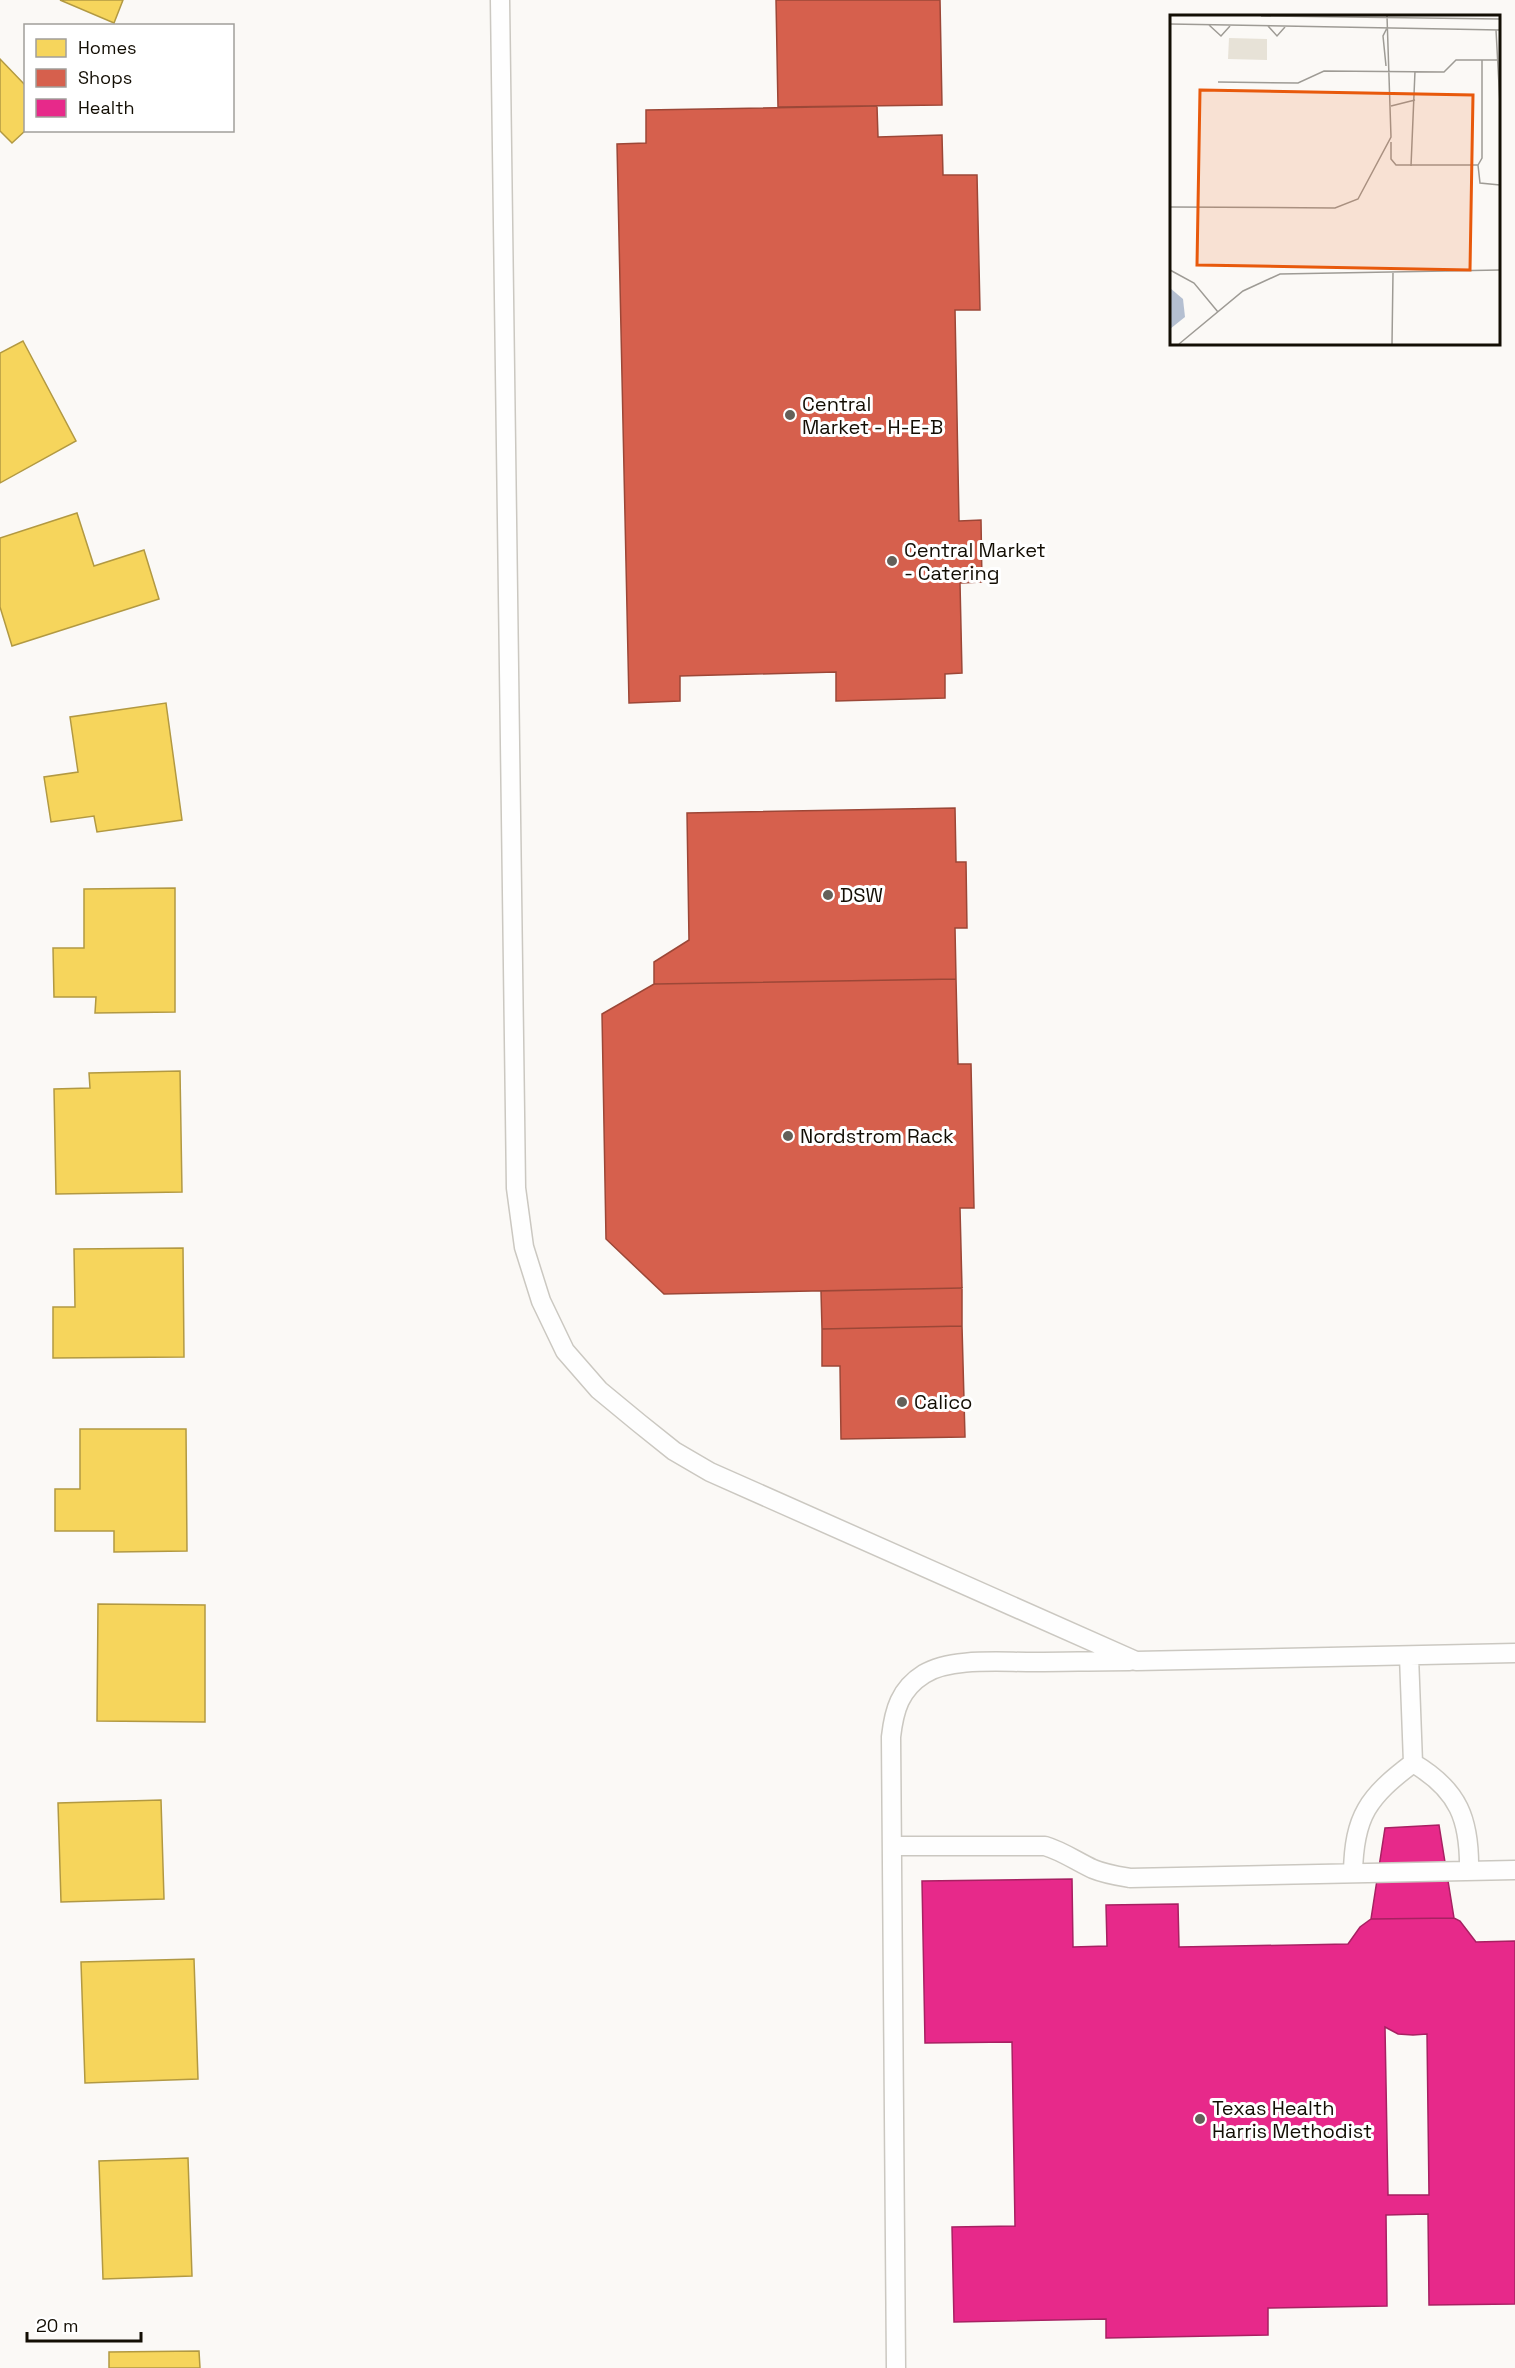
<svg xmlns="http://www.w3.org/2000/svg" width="1515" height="2368" viewBox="0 0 1515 2368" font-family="'Space Grotesk',sans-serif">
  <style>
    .homes { fill: #f6d55c; stroke: #b29942; stroke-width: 1.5 }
    .shops { fill: #d6604d; stroke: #9c4737; stroke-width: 1.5 }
    .health { fill: #e7298a; stroke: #a72162; stroke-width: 1.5; fill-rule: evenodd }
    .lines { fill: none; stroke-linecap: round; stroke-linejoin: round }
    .service-casing { stroke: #cbc8c1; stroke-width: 21 }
    .service { stroke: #fefefe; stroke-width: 18 }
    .poi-dot { fill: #646059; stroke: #fff; stroke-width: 2 }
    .labels { text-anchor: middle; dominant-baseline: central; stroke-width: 6; stroke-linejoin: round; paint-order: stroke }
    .poi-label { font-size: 20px; fill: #130e04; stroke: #fff; text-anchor: start }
    .inset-road { fill: none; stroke: #9e9b95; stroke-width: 1.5 }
    .view { fill: #e8590c; fill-opacity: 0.15; stroke: #e8590c; stroke-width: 3 }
    .inset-edge { fill: none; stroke: #130e04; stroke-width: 3 }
  </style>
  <rect width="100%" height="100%" fill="#fbf9f6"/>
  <!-- homes -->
  <path class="homes" d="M60,0H123L114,23Z
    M0,59L26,86V130L12,143L0,131Z
    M23,341L76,441L0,483V353Z
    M77,513L94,566L144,550L159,599L12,646L0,607V538Z
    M166,703L182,820L97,832L94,816L51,822L44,777L78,772L70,717Z
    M175,888V1012L95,1013L96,997H54L53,948H84V889Z
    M180,1071L182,1192L56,1194L54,1089L90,1088L89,1073Z
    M183,1248L184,1357L53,1358V1307H75L74,1249Z
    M80,1429H186L187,1551L114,1552V1531H55V1489H80Z
    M98,1604L205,1605V1722L97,1721Z
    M161,1800L164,1899L61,1902L58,1803Z
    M194,1959L198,2079L85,2083L81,1962Z
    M188,2158L192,2276L103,2279L99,2161Z
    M199,2351L200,2368H109V2352Z"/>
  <!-- shops -->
  <path class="shops" d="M776,0H940L942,105L778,107Z
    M877,106L878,137L942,135L943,175H977L980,310H955L959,521L981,520L982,582L960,583L962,673L945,674V698L836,701V672L680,676V701L629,703L617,144L646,143V110Z
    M955,808L956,862H966L967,928H955L956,979L654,984V962L689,940L687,813Z
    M956,979L958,1064H971L974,1208H960L962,1288L664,1294L606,1239L602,1014L654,984Z
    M962,1288V1326L822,1329L821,1291Z
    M962,1326L965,1437L841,1439L840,1366H822V1329Z"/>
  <!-- health -->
  <path class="health" d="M1439,1825L1454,1918L1371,1919L1385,1828Z
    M1072,1879L1073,1947L1107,1946L1106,1905L1178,1904L1179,1947L1348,1944L1360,1927L1371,1919L1454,1918L1460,1921L1476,1942L1515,1941V2304L1429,2305L1428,2214L1386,2215L1387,2306L1268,2308V2335L1106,2338V2319L954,2322L952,2227L1015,2226L1012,2042L925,2043L922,1881ZM1385,2027L1398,2034L1413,2035L1427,2034L1429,2195H1388Z"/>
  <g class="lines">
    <defs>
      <path id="service" d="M500,0L516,1188L524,1247L541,1301L565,1351L599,1390L639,1423L674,1451L710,1472L1136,1661L1515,1653
        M1409,1656L1413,1763
        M1413,1763C1459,1790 1470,1820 1469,1871
        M893,1846H1045C1062,1851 1076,1861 1093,1869C1105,1874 1118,1876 1130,1878L1515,1870
        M1353,1873C1354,1816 1368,1797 1413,1763
        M896,2368L891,1737C894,1710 900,1689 924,1674C950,1658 998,1662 1029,1662C1062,1662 1096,1661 1130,1661"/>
    </defs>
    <!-- service casing -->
    <use href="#service" class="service-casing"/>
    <!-- service -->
    <use href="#service" class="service"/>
  </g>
  <!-- markers -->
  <g class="poi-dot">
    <circle cx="790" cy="415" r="6"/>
    <circle cx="892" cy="561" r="6"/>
    <circle cx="828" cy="895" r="6"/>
    <circle cx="788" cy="1136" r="6"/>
    <circle cx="902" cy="1402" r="6"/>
    <circle cx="1200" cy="2119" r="6"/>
  </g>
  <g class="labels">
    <!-- poi labels -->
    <g class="poi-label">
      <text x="802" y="404">Central<tspan x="802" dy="23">Market - H-E-B</tspan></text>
      <text x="904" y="550">Central Market<tspan x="904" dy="23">- Catering</tspan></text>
      <text x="840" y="895">DSW</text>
      <text x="800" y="1136">Nordstrom Rack</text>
      <text x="914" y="1402">Calico</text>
      <text x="1212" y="2108">Texas Health<tspan x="1212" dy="23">Harris Methodist</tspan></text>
    </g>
  </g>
  <!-- overview -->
  <g transform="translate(1170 15)">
    <rect width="330" height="330" fill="#fbf9f6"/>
    <path d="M59,23L97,24V45L58,44Z" fill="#e7e2d7"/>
    <path d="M0,273L13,284L15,302L0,314Z" fill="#b4bfd1"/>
    <path class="inset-road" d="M91,1L330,4M0,9L330,15M39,10L51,21L60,11M98,11L107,21L115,12M326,15L330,89M216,51L213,21L217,13M48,67L128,68L154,56L274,57L286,45H328M221,91L245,85M221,127V144L226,150H308L312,143V45M308,150L310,168L330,170M241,151L245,56M0,192L165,193L188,184L221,122L217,1M0,255L24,268L48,297M9,329L73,276L110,259L330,255M222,329L223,258"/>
    <path class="view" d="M30,75L303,80L300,255L27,250Z"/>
    <rect width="330" height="330" class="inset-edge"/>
  </g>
  <!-- legend -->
  <rect x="24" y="24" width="210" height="108" fill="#ffffff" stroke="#a19f9b" stroke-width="1.5"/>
  <rect x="36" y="39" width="30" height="18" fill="#f6d55c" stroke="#a19f9b" stroke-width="1.5"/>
  <text x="78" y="54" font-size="18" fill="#130e04">Homes</text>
  <rect x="36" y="69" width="30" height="18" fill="#d6604d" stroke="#a19f9b" stroke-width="1.5"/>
  <text x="78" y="84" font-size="18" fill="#130e04">Shops</text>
  <rect x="36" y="99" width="30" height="18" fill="#e7298a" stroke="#a19f9b" stroke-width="1.5"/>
  <text x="78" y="114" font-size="18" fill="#130e04">Health</text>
  <!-- scale -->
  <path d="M27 2332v9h114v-9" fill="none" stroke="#130e04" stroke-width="3"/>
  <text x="36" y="2332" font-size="18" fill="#130e04" stroke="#ffffff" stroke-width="4.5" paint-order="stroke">20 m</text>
</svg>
